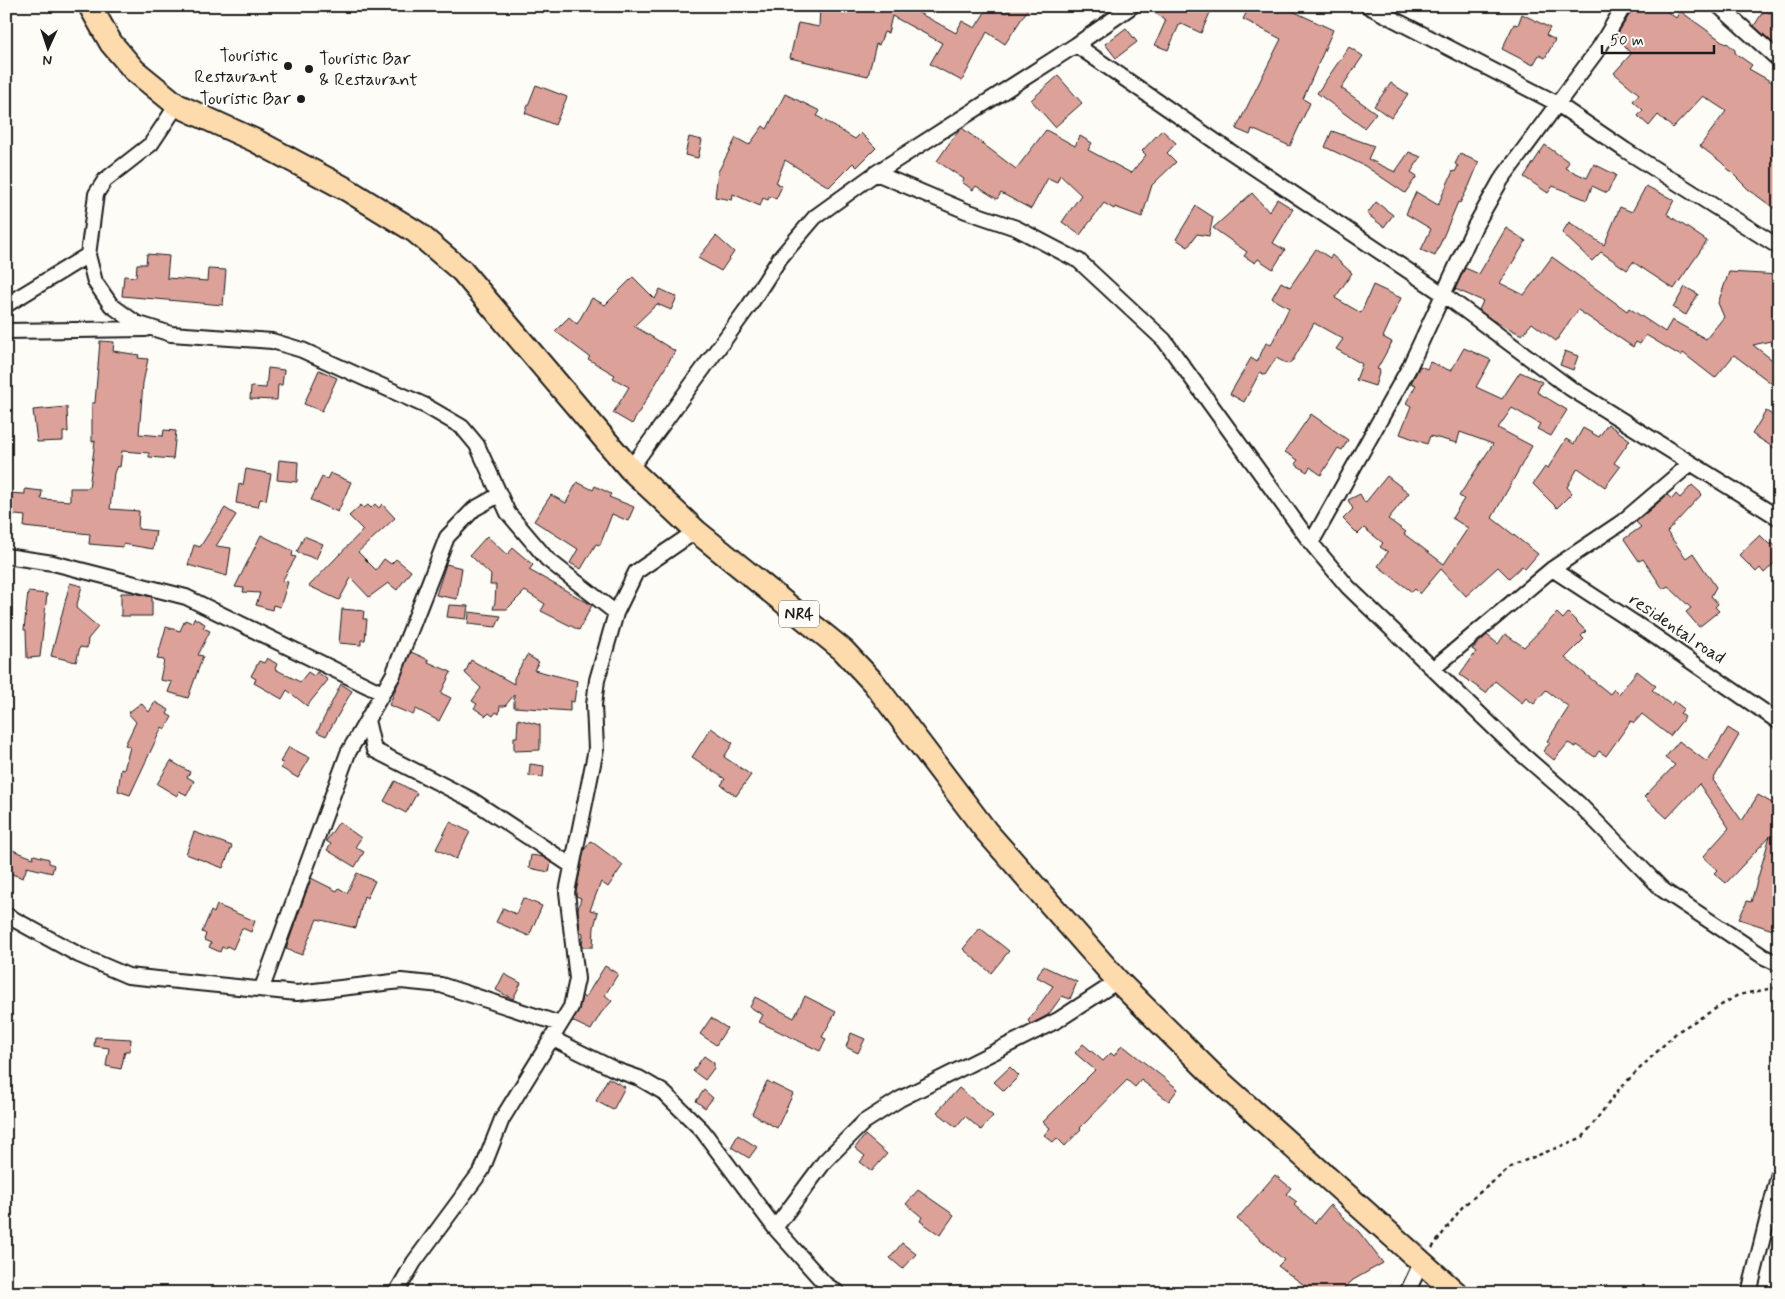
<svg xmlns="http://www.w3.org/2000/svg" width="1785" height="1299" viewBox="0 0 1785 1299" font-family="Mynerve,sans-serif">
  <style>
    .building { fill: #dca29a; stroke: #1c1c1c }
    .lines { fill: none; stroke-linecap: round; stroke-linejoin: round }
    .minor-casing { stroke: #1c1c1c; stroke-width: 18 }
    .trunk-casing { stroke: #1c1c1c; stroke-width: 26 }
    .path { stroke: #1c1c1c; stroke-width: 2.5; stroke-dasharray: 4 4; stroke-linecap: butt }
    .minor { stroke: #fdfcf7; stroke-width: 14 }
    .trunk { stroke: #fedbac; stroke-width: 22 }
    .poi-dot { fill: #1c1c1c; stroke: #fdfcf7; stroke-width: 2 }
    .labels { text-anchor: middle; dominant-baseline: central; stroke-width: 4; stroke-linejoin: round; paint-order: stroke }
    .shield { fill: #fdfcf7; stroke: #605f5e; stroke-width: 1 }
    .shield-label { font-size: 16px; font-weight: bold; fill: #1c1c1c }
    .poi-label { font-size: 18px; fill: #1c1c1c; stroke: #fdfcf7; text-anchor: end }
    .street-label { font-size: 18px; fill: #1c1c1c; stroke: #fdfcf7 }
  </style>
  <rect width="100%" height="100%" fill="#fdfcf7"/>
  <filter id="ink" filterUnits="userSpaceOnUse"><feTurbulence type="fractalNoise" baseFrequency=".02" numOctaves="2"/><feDisplacementMap in="SourceGraphic" scale="10" xChannelSelector="R" yChannelSelector="G"/><feConvolveMatrix kernelMatrix="1 2 1 2 8 2 1 2 1" color-interpolation-filters="sRGB"/></filter>
  <g filter="url(#ink)">
    <!-- building -->
    <path class="building" d="M820,6H848L862,11L863,6H906L956,33L962,21L975,28L989,6H995L1006,13L1011,6H1030L1005,44L987,32L962,81L930,64L942,43L892,16L888,33L884,32L879,45L876,44L868,76L790,58L798,23L819,27Z
      M1144,6H1213L1201,33L1180,23L1168,50L1155,45L1166,20Z
      M1250,6H1282L1333,30L1303,99L1310,103L1290,146L1252,129L1250,135L1236,129L1281,39L1243,19Z
      M1635,6H1659L1676,18L1680,11L1726,44L1727,43L1735,50V53L1752,65L1749,69L1779,86V212L1748,189L1721,162L1700,146L1726,111L1703,96L1673,128L1658,115L1649,126L1638,116L1643,110L1633,101L1639,94L1614,73L1631,54L1616,36Z
      M1774,6H1779V48L1754,26L1764,10L1770,13Z
      M1522,14L1550,28L1546,35L1555,40L1545,58L1539,55L1533,65L1502,49L1514,24L1518,25Z
      M1126,28L1137,42L1116,58L1105,44Z
      M1349,47L1363,56L1341,88L1376,113L1364,128L1317,93Z
      M1058,76L1082,103L1055,127L1031,100Z
      M1391,83L1408,94L1391,118L1374,106Z
      M536,85L567,97L555,125L525,113Z
      M785,94L820,111L817,116L855,139L861,133L876,148L857,167L853,163L829,187L785,160L776,183L782,186L776,199L770,196L768,200L763,198L760,206L733,194L732,200L715,197L718,172L736,138L749,145L763,126L767,129Z
      M962,128L1016,169L1046,130L1075,146L1080,136L1092,143L1088,150L1131,173L1146,155L1142,151L1162,130L1176,143L1167,153L1176,162L1152,185L1142,217L1115,207L1114,209L1104,203L1080,235L1062,222L1081,195L1060,175L1057,182L1048,178L1031,209L1001,193L997,199L976,186L973,190L962,182L964,179L937,161L953,138Z
      M1332,131L1374,146L1368,159L1395,172L1409,152L1421,157L1411,172L1417,176L1405,193L1365,166L1325,147Z
      M689,137L702,140L698,158L685,155Z
      M1545,145L1569,162L1565,168L1587,178L1594,164L1616,175L1607,193L1592,186L1587,200L1553,186L1548,193L1524,177Z
      M1460,154L1479,162L1469,186L1460,203L1458,202L1435,256L1421,250L1431,229L1406,214L1416,192L1438,205L1453,171L1455,172L1458,166L1455,164Z
      M1646,186L1674,200L1667,214L1707,241L1674,289L1633,262L1627,270L1601,252L1592,261L1562,233L1569,222L1604,245L1620,207L1632,212Z
      M1252,193L1269,212L1277,199L1293,209L1273,243L1285,250L1273,269L1258,259L1255,263L1244,256L1247,252L1213,228Z
      M1376,202L1393,215L1384,227L1367,214Z
      M1196,206L1213,217L1209,236L1197,234L1188,247L1176,239Z
      M1506,228L1526,241L1500,283L1524,295L1552,257L1627,311L1629,308L1665,332L1672,320L1706,339L1724,317L1718,303L1729,272L1779,275V339L1753,345L1779,365V389L1734,355L1715,378L1683,353L1681,356L1646,335L1640,344L1636,342L1633,347L1578,310L1556,341L1532,323L1522,335L1492,320L1479,310L1483,301L1455,289L1465,268L1479,274Z
      M716,236L734,252L721,271L698,258Z
      M1316,249L1330,258L1332,255L1352,273L1335,298L1361,313L1373,285L1401,298L1383,337L1392,342L1377,369L1380,370L1375,386L1356,380L1362,364L1336,349L1343,339L1314,323L1293,360L1288,364L1276,358L1265,375L1260,372L1244,402L1230,394L1251,358L1257,362L1266,343L1271,345L1289,308L1272,298L1281,282L1290,287Z
      M147,254L169,256L167,278L207,281L208,269L226,270L223,305L122,296L124,276L136,277L137,264H146Z
      M633,277L655,299L660,289L677,297L671,310L657,304L634,326L675,351L632,424L613,413L629,387L613,378L615,375L588,359L590,357L555,331L569,317L577,324L592,298L605,305Z
      M1685,287L1698,294L1686,315L1673,308Z
      M100,341L114,342L113,351L139,355L138,358L148,359L143,383L139,434L163,436L164,430L176,431L173,459L149,457V453L122,451L120,467L117,466L114,473L110,509L139,511L138,529L156,531L153,549L123,544V547L89,544L90,534L24,527L25,516L6,514V493L25,494V489L42,491L41,499L70,501V488H89L95,441L92,442V403H95Z
      M1464,348L1491,360L1476,387L1502,399L1520,372L1542,382L1537,392L1567,410L1551,436L1537,429L1540,424L1512,408L1498,428L1532,446L1492,518L1538,554L1525,569L1522,566L1509,578L1498,567L1466,596L1441,569L1420,594L1415,589L1412,592L1378,566L1388,552L1380,547L1383,543L1364,528L1358,534L1343,519L1353,509L1348,500L1360,494L1365,503L1387,476L1409,493L1388,519L1406,532L1404,534L1444,564L1468,528L1452,518L1464,499L1459,496L1493,444L1460,432L1457,443L1430,436L1427,444L1400,434L1411,406L1406,403L1416,385L1411,383L1420,366L1427,369L1430,362L1451,371Z
      M1565,351L1578,356L1573,370L1560,365Z
      M268,368L284,370L282,385H278L277,400L250,399L251,387L266,388Z
      M319,370L337,378L322,411L304,404Z
      M67,407L68,432H63V441L37,442L33,410Z
      M1766,411L1779,419V451L1752,434Z
      M1311,414L1348,440L1342,450L1338,448L1321,475L1310,467L1307,472L1295,464L1298,460L1285,452Z
      M1608,424L1630,440L1614,463L1620,467L1605,487L1578,468L1567,487L1572,493L1557,508L1533,484L1545,467L1548,468L1566,439L1574,444L1583,428L1599,437Z
      M279,460L298,462L297,482L277,480Z
      M246,469L271,474L266,500L260,499L258,507L236,503L239,484L243,485Z
      M330,473L351,482L338,512L311,500L322,477L327,479Z
      M577,482L593,490L595,486L611,494L609,497L634,507L628,521L612,514L600,545L596,544L581,569L570,563L578,549L534,521L551,495L566,503Z
      M1692,485L1702,494L1667,532L1686,558L1693,553L1716,587L1711,596L1718,604L1715,607L1719,611L1699,627L1686,612L1691,608L1668,586L1663,589L1643,559L1639,561L1624,539L1641,527L1636,522L1667,495L1672,499L1676,494L1680,498Z
      M375,504L379,508L382,504L395,518L358,552L376,570L384,559L391,564L396,559L411,571L397,590L388,583L369,597L351,578L339,600L309,586L363,530L349,516L361,505L364,508L368,505L371,508Z
      M225,508L236,515L216,546L231,548L227,576L188,565L194,545L200,547Z
      M261,535L293,551L292,556L296,557L282,581L288,582L280,607L273,605L272,610L256,605L260,593L243,592L244,588L235,587Z
      M1760,535L1770,545L1772,543L1779,549V559L1764,573L1760,568L1756,572L1739,555Z
      M304,536L323,544L316,559L297,552Z
      M487,536L507,555L513,548L533,565L529,570L592,605L579,630L541,611L545,604L525,591L507,609H493L495,602L496,585H490L491,575L470,555Z
      M446,564L462,568L457,599L436,595Z
      M70,583L82,586L76,608L98,627L88,639L87,648L80,647L76,662L51,656Z
      M28,592L47,594L40,657L27,658L26,630H24Z
      M121,593H134L152,597V616H121Z
      M449,605L468,606L466,619L447,617Z
      M342,609L364,611L363,619H367L365,640H361V645L339,643Z
      M469,612L501,616L496,627L468,624Z
      M1557,613L1563,619L1568,613L1586,631L1581,636L1584,639L1565,658L1610,694L1614,689L1619,694L1637,671L1656,686L1652,690L1671,705L1674,701L1684,709L1680,713L1685,717L1670,736L1642,714L1634,723L1631,721L1606,756L1599,751L1595,757L1577,745L1576,747L1568,743L1554,760L1543,751L1550,743L1547,741L1569,707L1546,690L1534,704L1526,698L1522,703L1495,681L1486,693L1460,675L1476,652L1472,649L1487,635L1498,644L1505,634L1524,647Z
      M194,618L205,624L203,628L210,631L198,655L203,656L188,698L168,692L172,682L160,680L164,660L157,659L166,627L180,631L185,620L192,623Z
      M411,652L429,660L428,662L451,672L441,693L451,698L439,721L416,709L413,715L389,705Z
      M527,655L539,662L534,670L577,681L574,702L570,701V711L514,707V695L505,706H500L499,714L496,712L493,716L489,713L486,716L474,708L477,704L472,701L481,688L465,673L471,660L514,684V678Z
      M267,658L277,664L275,669L300,682L308,672L314,676L317,672L328,680L307,706L287,690L282,699L254,683L256,679L251,676L259,661L264,663Z
      M341,684L352,691L326,736L317,732Z
      M155,702L169,710L167,714L172,717L165,729L162,727L130,795L118,791L121,769L124,770L130,747L125,745L136,722L128,713L141,703L149,712Z
      M518,719L540,725V750L514,751V737H517Z
      M711,728L733,743L724,757L751,775L736,796L721,785L725,779L692,757Z
      M1728,728L1739,735L1713,780L1742,821L1758,795L1779,807V932L1739,919L1747,901L1751,902L1770,836L1726,883L1714,873L1717,870L1703,857L1729,828L1699,784L1667,818L1644,797L1675,765L1665,758L1679,741L1707,762Z
      M289,747L310,758L298,778L281,768L283,763L280,762Z
      M171,761L190,772L187,777L194,781L187,795L179,791L177,796L157,784Z
      M530,764L544,766L543,777L529,776Z
      M395,781L417,793L406,813L384,801Z
      M339,822L361,838L355,847L364,852L355,867L327,850L331,844L326,841Z
      M450,822L470,832L456,859L436,849Z
      M194,832L232,846L223,868L186,854Z
      M591,841L623,865L608,887L601,882L590,910L598,912L594,927L593,947H582L583,933L580,932L578,909L581,898L576,896V892L584,850Z
      M10,849L33,858L34,855L49,859V863L54,865L52,873L27,867L23,878L6,872V858Z
      M531,855L543,857L551,862L549,872L529,868Z
      M357,873L375,881L367,898L364,896L356,928L317,919L302,955L286,949L311,878L337,891L339,888L347,893Z
      M523,898L542,906L529,936L496,922L503,908L516,914Z
      M217,905L255,921L251,932L242,928L233,949L227,946L226,949L222,947L220,952L209,947L211,943L204,940L206,934L202,932L211,911L214,913Z
      M980,928L1009,951L991,973L963,949Z
      M605,966L618,974L605,995L612,1001L601,1013L591,1030L572,1021L579,1009L582,996L585,998Z
      M1043,966L1077,982L1070,999L1062,996L1048,1015L1031,1024L1028,1021L1053,986L1037,977Z
      M504,974L521,983L513,999L496,990Z
      M805,996L836,1012L822,1037L826,1039L820,1051L759,1022L763,1015L750,1007L755,997L794,1018Z
      M711,1018L727,1028L716,1045L700,1034Z
      M851,1033L865,1039L858,1053L846,1047Z
      M95,1037L131,1039L130,1051H125L121,1069L106,1066L109,1048L94,1046Z
      M1083,1044L1103,1061L1111,1053L1114,1056L1122,1045L1178,1089L1169,1101L1141,1080L1135,1087L1127,1080L1080,1128L1081,1129L1065,1146L1057,1138L1053,1142L1044,1135L1050,1128L1043,1122L1095,1070L1075,1053Z
      M704,1056L714,1063V1068L705,1080L693,1071Z
      M1010,1067L1019,1076L1004,1091L994,1082Z
      M608,1078L625,1087L613,1110L596,1101Z
      M767,1081L793,1094L777,1128L752,1114Z
      M959,1088L993,1116L981,1130L965,1116L956,1127L937,1112Z
      M704,1090L713,1098L705,1108L696,1101Z
      M738,1135L757,1147L749,1158L731,1147Z
      M865,1135L887,1154L872,1171L860,1162L865,1156L855,1148Z
      M1275,1175L1291,1188L1286,1194L1297,1202L1294,1205L1315,1223L1330,1205L1359,1232L1383,1263L1353,1280L1339,1293H1315L1278,1266L1284,1260L1237,1219Z
      M918,1190L954,1215L940,1235L920,1221L922,1217L906,1204Z
      M902,1243L916,1254L903,1269L890,1258Z"/>
    <g class="lines">
      <defs>
        <path id="minor" d="M1368,6L1556,103L1625,150L1779,247
          M1719,6L1779,60
          M1076,45L1225,148L1443,294L1570,388L1779,518
          M177,105L151,144L105,180L96,194L88,255L95,282L111,305L136,323L171,334L272,341L302,350L426,406L462,427L477,445L508,513L547,559L616,613
          M876,173L966,211L1016,228L1079,261L1164,340L1311,543L1348,587L1515,748L1578,803L1663,890L1764,957L1779,964
          M6,305L88,255
          M6,331L146,329
          M630,469L749,306L780,258L815,217L876,173L1076,45L1132,6
          M1311,543L1409,368L1475,226L1501,180L1599,48L1624,6
          M6,556L53,563L186,597L382,693
          M1552,569L1650,633L1779,722
          M1434,668L1552,569L1622,522L1690,464
          M367,720L374,750L472,800L572,866
          M6,915L79,955L128,976L297,993L401,981L441,985L560,1024
          M262,988L348,753L393,675L447,537L474,509L499,495
          M551,1038L616,1070L639,1078L663,1092L702,1130L775,1228L825,1284L838,1293
          M775,1228L825,1161L864,1122L900,1099L1058,1020L1118,981
          M396,1293L414,1262L482,1170L502,1119L571,1007L577,979L567,892L596,749L594,705L597,680L616,613L636,572L696,531
          M1407,1293L1421,1263
          M1749,1293L1779,1173"/>
        <path id="trunk" d="M90,6L111,43L134,70L177,105L256,141L346,189L416,232L462,271L630,469L696,531L843,650L873,682L986,831L1118,981L1215,1077L1456,1293"/>
      </defs>
      <!-- minor casing -->
      <use href="#minor" class="minor-casing"/>
      <!-- trunk casing -->
      <use href="#trunk" class="trunk-casing"/>
      <!-- path -->
      <path class="path" d="M1432,1248L1463,1206L1514,1165L1583,1137L1620,1088L1677,1032L1738,995L1779,987"/>
      <!-- minor -->
      <use href="#minor" class="minor"/>
      <!-- trunk -->
      <use href="#trunk" class="trunk"/>
    </g>
  </g>
  <!-- markers -->
  <g class="poi-dot">
    <circle cx="288" cy="66" r="5"/>
    <circle cx="309" cy="69" r="5"/>
    <circle cx="301" cy="99" r="5"/>
  </g>
  <g class="labels">
    <!-- shield labels -->
    <rect class="shield" x="779" y="600.5" width="40" height="27" rx="4"/>
    <g class="shield-label">
      <text x="799" y="614">NR4</text>
    </g>
    <!-- poi labels -->
    <g class="poi-label">
      <text x="278" y="56">Touristic<tspan x="278" dy="21">Restaurant</tspan></text>
      <text x="319" y="59" text-anchor="start">Touristic Bar<tspan x="319" dy="21">&amp; Restaurant</tspan></text>
      <text x="291" y="99">Touristic Bar</text>
    </g>
    <!-- street labels -->
    <g class="street-label">
      <text transform="translate(1677 629) rotate(34)">residental road</text>
    </g>
  </g>
  <!-- margin -->
  <rect width="1785" height="1299" fill="none" stroke="#fdfcf7" stroke-width="25"/>
  <rect x="12" y="12" width="1760" height="1274" fill="none" stroke="#1c1c1c" stroke-width="2" filter="url(#ink)"/>
  <!-- north arrow -->
  <g transform="translate(48 48) rotate(183)" stroke="#fdfcf7" stroke-width="4" paint-order="stroke">
  <path d="M0-4L9 19L0 12L-9 19Z" fill="#1c1c1c"/>
  <text y="-8" font-size="14" font-weight="bold" text-anchor="middle" fill="#1c1c1c">N</text>
  </g>
  <!-- scale -->
  <path d="M1602 45v8h112v-8" fill="none" stroke="#1c1c1c" stroke-width="2.5"/>
  <text x="1610" y="45" font-size="15" fill="#1c1c1c" stroke="#fdfcf7" stroke-width="4" paint-order="stroke">50 m</text>
</svg>
